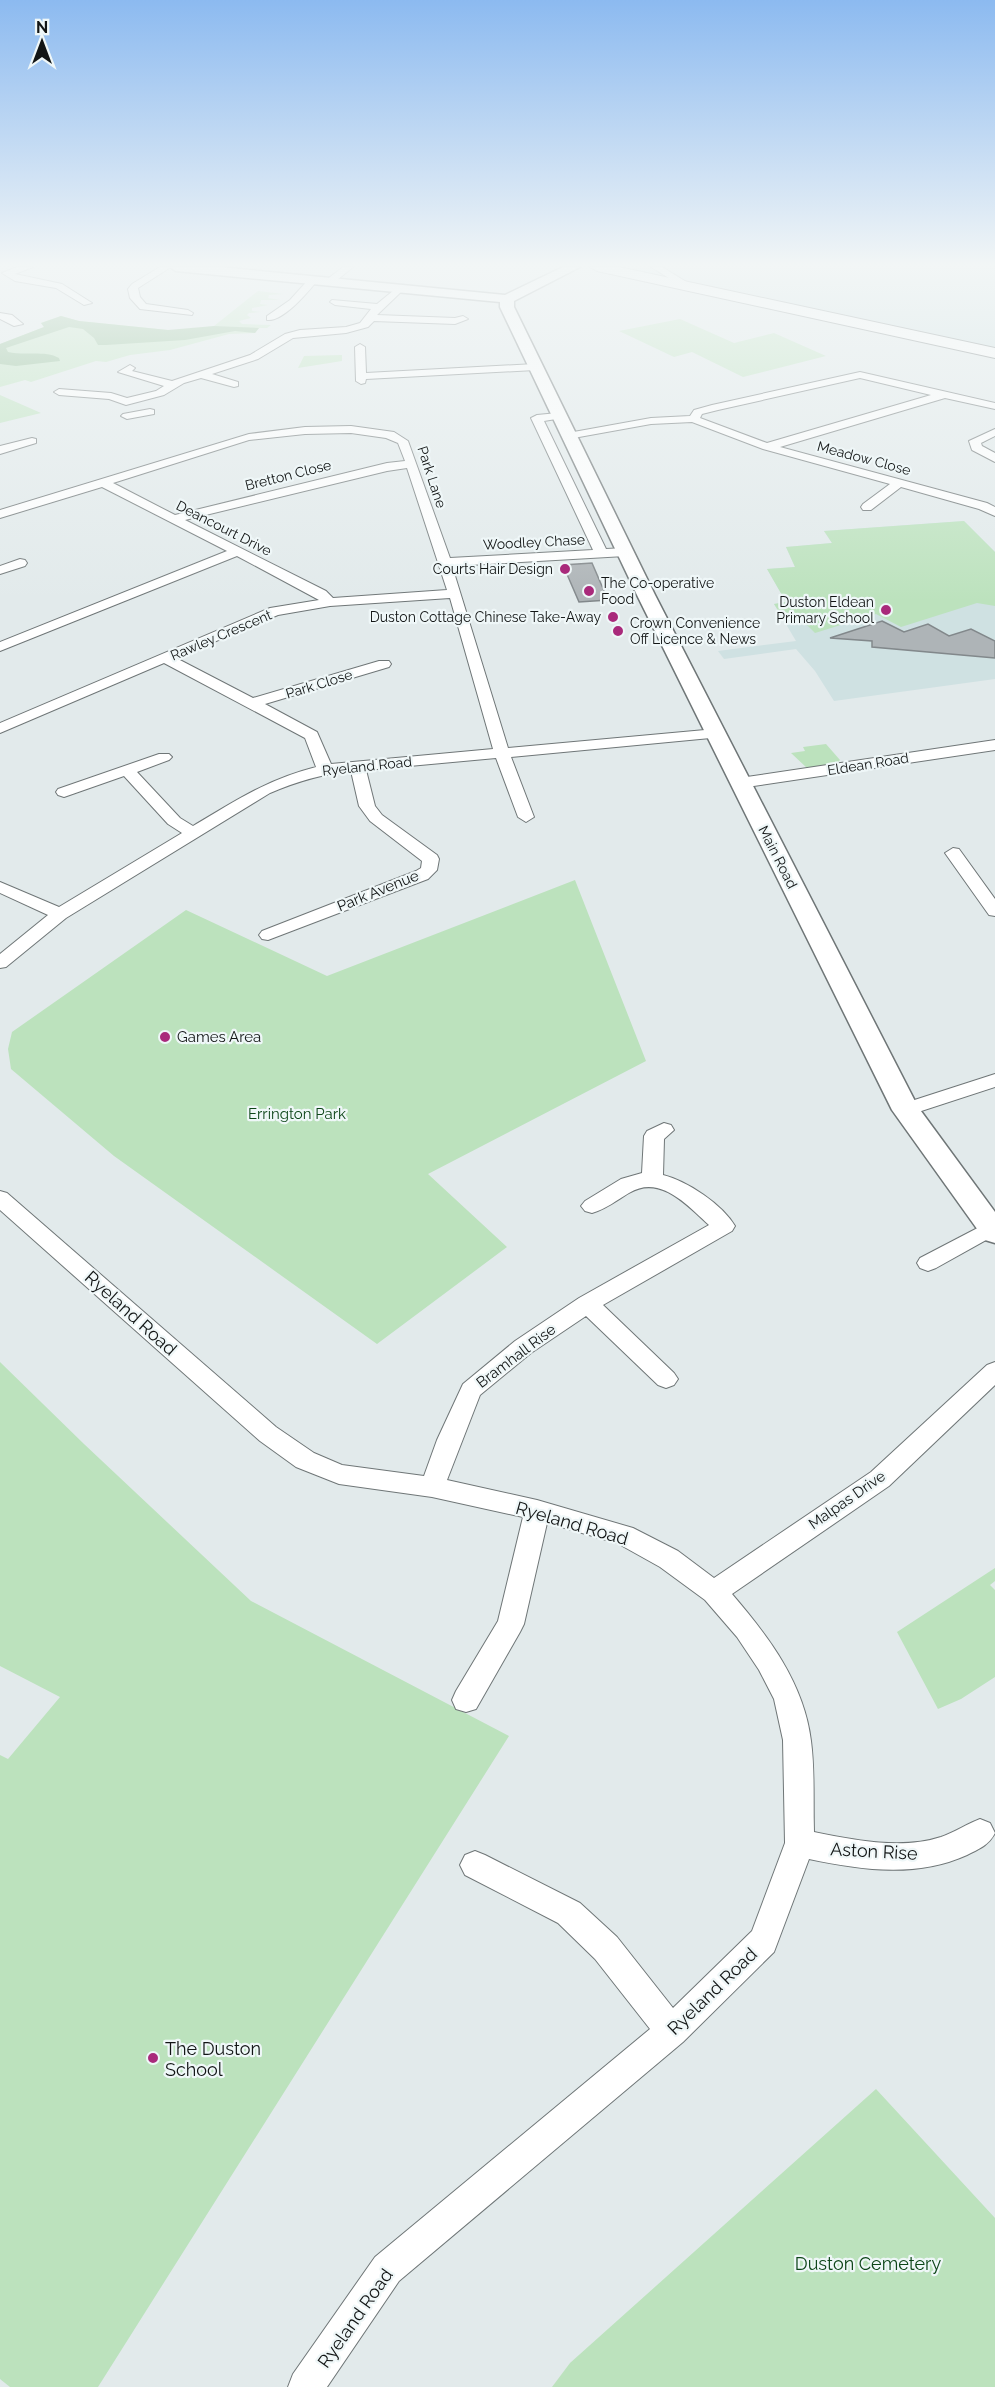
<svg xmlns="http://www.w3.org/2000/svg" width="995" height="2387" viewBox="0 0 995 2387" font-family="Raleway,sans-serif">
  <style>
    .built { fill: #cfe1e2 }
    .green { fill: #bce2bd }
    .forest { fill: #83b686 }
    .building { fill: #aeb4b7; stroke: #82888b; stroke-width: 1.5 }
    .lines { fill: none; stroke-linecap: round; stroke-linejoin: round }
    .street-casing { stroke: #6f7677; stroke-width: 2 }
    .secondary-casing { stroke: #6f7677; stroke-width: 3 }
    .primary-casing { stroke: #6f7677; stroke-width: 2 }
    .street { fill: #fff; fill-rule: evenodd }
    .secondary { fill: #fff; fill-rule: evenodd }
    .primary { fill: #fff; fill-rule: evenodd }
    .poi-dot { fill: #a92a7b; stroke: #eff7f8; stroke-width: 2 }
    .labels { text-anchor: middle; dominant-baseline: central; stroke-width: 4.5; stroke-linejoin: round; paint-order: stroke }
    .far-street-label { font-size: 14px; fill: #121515; stroke: #eff7f8 }
    .far-poi-label { font-size: 14px; fill: #121515; stroke: #eff7f8; text-anchor: end }
    .street-label { font-size: 15px; fill: #121515; stroke: #eff7f8 }
    .poi-label { font-size: 15px; fill: #121515; stroke: #eff7f8; text-anchor: start }
    .park-label { font-size: 15px; fill: #0d4618; stroke: #eff7f8 }
    .near-street-label { font-size: 18px; fill: #121515; stroke: #eff7f8 }
    .near-poi-label { font-size: 18px; fill: #121515; stroke: #eff7f8; text-anchor: start }
    .near-park-label { font-size: 18px; fill: #0d4618; stroke: #eff7f8 }
  </style>
  <rect width="100%" height="100%" fill="#e2eaeb"/>
  <!-- built -->
  <path class="built" d="M619,267H995V349Z
    M964,521L995,552V679L834,701L815,671L796,649L724,659L718,651L796,641L774,604L786,602L767,569L795,567L786,547L832,543L824,531Z"/>
  <!-- green -->
  <path class="green" d="M258,291L284,294L269,295L268,298L280,300H261L260,304L268,305L252,308V311L261,312L249,313L247,315L251,318L239,321L242,324L271,325L267,328H259L255,333L229,334L170,350L130,355L106,362L96,361L31,382L25,380L0,387V344L44,327L41,323L61,316L79,321L168,330H189L214,326Z
    M680,319L734,343L774,333L826,356L743,377L692,352L674,357L619,331Z
    M342,355V361L298,368L304,356Z
    M0,395L41,413L0,423Z
    M964,521L995,552V606L977,603L901,627L876,614L815,633L797,615H781L774,604L786,602L767,569L795,567L786,547L832,543L824,531Z
    M826,744L840,760L837,763L807,768L791,753L805,751L803,747Z
    M575,880L646,1061L428,1174L507,1247L377,1344L114,1156L11,1069L8,1049L12,1032L186,910L327,976Z
    M0,1362L84,1444L251,1601L509,1736L98,2387H10L0,2379V1755L8,1759L60,1697L0,1666Z
    M995,1568V1581L990,1585L995,1590V1677L961,1699L938,1709L897,1632Z
    M876,2089L995,2218V2387H552L570,2363Z"/>
  <!-- forest -->
  <path class="forest" d="M61,316L79,321L168,330L214,326L259,328L255,333L235,331L185,340L106,345H98L94,338L83,329L69,327L6,348L8,352C24,356 45,350 59,358L60,361L16,366L0,364V344L44,327L41,323Z"/>
  <!-- building -->
  <path class="building" d="M592,563L608,600L579,602L563,565Z
    M882,621L904,632L928,624L949,636L971,629L995,641V658L872,647V641L830,638Z"/>
  <g class="lines">
    <defs>
      <path id="street" d="M17,267H33L15,274L62,284L92,303L84,305L56,288L15,281L2,273Z
        M160,267H171L138,288L140,297L146,304L188,310L193,313L192,315L140,309L130,298L128,289L132,284Z
        M343,267H353L331,285H325V281Z
        M651,267H662L693,286L685,288Z
        M309,279L317,281C307,293 283,322 267,320V316L290,300Z
        M399,286L404,289L402,291L377,315L455,318L463,316L468,319L455,324L374,321L368,327L346,333L293,338L258,359L212,374L238,382V386L234,387L201,378L184,383L164,395L126,405L109,399L59,395L54,392L59,389L111,393L127,398L156,391L164,386L118,372L130,365L135,368L132,371L172,381L250,355L285,334L300,330L346,327L360,323L371,309L335,305L330,302L332,300L377,304Z
        M0,313L12,315L23,324L14,326L0,319Z
        M360,344L365,347L366,373L535,364L540,367L535,370L366,379L365,383L361,384L356,381L355,347Z
        M860,372L995,403V409L945,398L780,447L987,503L995,507V516L979,509L901,487L871,510H863L861,507L863,504L890,484L763,449L692,422L651,424L568,439L562,436L568,433L651,418L690,416L694,410L712,405ZM860,378L931,395L767,443L700,418L702,414L718,410Z
        M150,409L154,410V414L127,419L121,416L123,414Z
        M558,413L562,414V418L544,421L606,549L625,548L631,552L625,556L452,566L508,748L716,729L724,734L721,737L511,757L534,817L526,822L518,817L496,758L366,770L375,806L382,815L437,855L439,859L437,870L428,879L268,940L262,939L259,935L262,931L416,871L421,868L422,861L370,821L359,806L351,771C321,774 296,782 270,793L66,918L6,967L0,968V954L48,915L0,893V882L59,907L182,833L168,824L124,776L64,797L58,795L56,792L58,789L159,754H169L172,757L169,760L137,772L180,818L193,826C237,800 266,780 316,767L305,738L164,663L0,733V723L270,608L319,600L237,556L0,651V642L227,551L102,487L0,518V510L249,434L305,427L351,426L394,432L408,441L450,558L593,550L531,418L537,415ZM351,433L386,438L398,443L405,461L387,463L175,515L113,483L249,440L305,434ZM407,468L447,590L333,598L326,591L185,520L387,471ZM450,598L493,749L331,764L317,732L265,704L389,667L391,664L389,661H379L253,698L176,658L278,615L330,606Z
        M995,429V436L981,443L982,446L995,453V462L972,450L969,441Z
        M32,438L36,439V443L0,454V446Z
        M20,559L25,560L27,563L25,566L0,574V566Z
        M995,740V750L740,788L732,783L740,778Z
        M953,848L959,849L995,899V916L989,915L945,853Z
        M995,1074V1087L906,1116L899,1115L896,1110L899,1105Z
        M664,1123L671,1125L674,1130L664,1139L663,1175C687,1181 722,1204 735,1226L732,1231L603,1305L674,1373L678,1379L674,1385L666,1388L658,1385L586,1316L531,1353L480,1395L447,1480L537,1500L633,1528L678,1551L714,1578L871,1472L987,1365L995,1362V1385L889,1486L732,1594C768,1636 804,1683 811,1741C815,1771 813,1802 814,1832C854,1840 901,1850 941,1837C955,1832 967,1824 980,1819L990,1823L995,1833C989,1845 979,1849 967,1855C916,1878 862,1870 809,1859L774,1952L683,2042L399,2281L327,2387H288L293,2374L375,2257L650,2029L595,1959L558,1923L465,1875L460,1865L465,1855L475,1851L485,1855L580,1903L617,1937L673,2008L752,1931L785,1843L783,1740L774,1699L759,1670L737,1637L705,1600L660,1567L617,1543L547,1523L524,1624L520,1632L476,1709L466,1712L456,1709L452,1700L456,1691L498,1621L523,1517L432,1497L339,1484L296,1467L260,1441L0,1210V1191L7,1193L276,1427L314,1453L342,1465L424,1476L437,1440L463,1384L515,1341L579,1298L709,1225C687,1205 660,1174 629,1193C617,1200 606,1209 592,1213L585,1211L581,1206L585,1201L621,1179L642,1173L644,1136L647,1131Z
        M991,1221L995,1222V1235L936,1268L928,1271L920,1268L917,1263L920,1258Z"/>
      <path id="secondary" d="M170,267H219L505,295L563,267H580L514,301V307L655,595L918,1107L995,1212V1243L985,1240L892,1110L637,595L500,307V302L176,271Z"/>
      <path id="primary" d="M590,267H619L995,348V358L597,271Z"/>
    </defs>
    <!-- street casing -->
    <use href="#street" class="street-casing"/>
    <!-- secondary casing -->
    <use href="#secondary" class="secondary-casing"/>
    <!-- primary casing -->
    <use href="#primary" class="primary-casing"/>
    <!-- street -->
    <use href="#street" class="street"/>
    <!-- secondary -->
    <use href="#secondary" class="secondary"/>
    <!-- primary -->
    <use href="#primary" class="primary"/>
  </g>
  <!-- sky -->
  <linearGradient id="sky" x2="0" y2="1"><stop stop-color="#8cbaf0"/><stop offset="0.44" stop-color="#f2f6f6"/><stop offset="1" stop-color="#f2f6f6" stop-opacity="0"/></linearGradient>
  <rect width="995" height="602" fill="url(#sky)"/>
  <!-- markers -->
  <g class="poi-dot">
    <circle cx="565" cy="569" r="6"/>
    <circle cx="589" cy="591" r="6"/>
    <circle cx="886" cy="610" r="6"/>
    <circle cx="613" cy="617" r="6"/>
    <circle cx="618" cy="631" r="6"/>
    <circle cx="165" cy="1037" r="6"/>
    <circle cx="153" cy="2058" r="6"/>
  </g>
  <g class="labels">
    <!-- far-street labels -->
    <g class="far-street-label">
      <text transform="translate(864 458) rotate(15)">Meadow Close</text>
      <text transform="translate(288 475) rotate(-14)">Bretton Close</text>
      <text transform="translate(432 477) rotate(72)">Park Lane</text>
      <text transform="translate(224 528) rotate(27)">Deancourt Drive</text>
      <text transform="translate(534 542) rotate(-3)">Woodley Chase</text>
      <text transform="translate(221 635) rotate(-23)">Rawley Crescent</text>
      <text transform="translate(319 684) rotate(-17)">Park Close</text>
      <text transform="translate(868 764) rotate(-9)">Eldean Road</text>
      <text transform="translate(367 766) rotate(-6)">Ryeland Road</text>
      <text transform="translate(778 857) rotate(63)">Main Road</text>
    </g>
    <!-- far-poi labels -->
    <g class="far-poi-label">
      <text x="553" y="569">Courts Hair Design</text>
      <text x="601" y="583" text-anchor="start">The Co-operative<tspan x="601" dy="16">Food</tspan></text>
      <text x="874" y="602">Duston Eldean<tspan x="874" dy="16">Primary School</tspan></text>
      <text x="601" y="617">Duston Cottage Chinese Take-Away</text>
      <text x="630" y="623" text-anchor="start">Crown Convenience<tspan x="630" dy="16">Off Licence &amp; News</tspan></text>
    </g>
    <!-- street labels -->
    <g class="street-label">
      <text transform="translate(378 891) rotate(-22)">Park Avenue</text>
      <text transform="translate(516 1356) rotate(-37)">Bramhall Rise</text>
      <text transform="translate(847 1500) rotate(-35)">Malpas Drive</text>
    </g>
    <!-- poi labels -->
    <g class="poi-label">
      <text x="177" y="1037">Games Area</text>
    </g>
    <!-- park labels -->
    <g class="park-label">
      <text x="297" y="1114">Errington Park</text>
    </g>
    <!-- near-street labels -->
    <g class="near-street-label">
      <text transform="translate(131 1313) rotate(42)">Ryeland Road</text>
      <text transform="translate(572 1523) rotate(16)">Ryeland Road</text>
      <text transform="translate(874 1851) rotate(3)">Aston Rise</text>
      <text transform="translate(712 1991) rotate(-44)">Ryeland Road</text>
      <text transform="translate(355 2318) rotate(-55)">Ryeland Road</text>
    </g>
    <!-- near-poi labels -->
    <g class="near-poi-label">
      <text x="165" y="2048">The Duston<tspan x="165" dy="21">School</tspan></text>
    </g>
    <!-- near-park labels -->
    <g class="near-park-label">
      <text x="868" y="2263">Duston Cemetery</text>
    </g>
  </g>
  <!-- north arrow -->
  <g transform="translate(42 42)" stroke="#eff7f8" stroke-width="4.5" paint-order="stroke">
  <path d="M0-4.5L10 22L0 15L-10 22Z" fill="#121515"/>
  <text y="-9" font-size="16" font-weight="bold" text-anchor="middle" fill="#121515">N</text>
  </g>
</svg>
